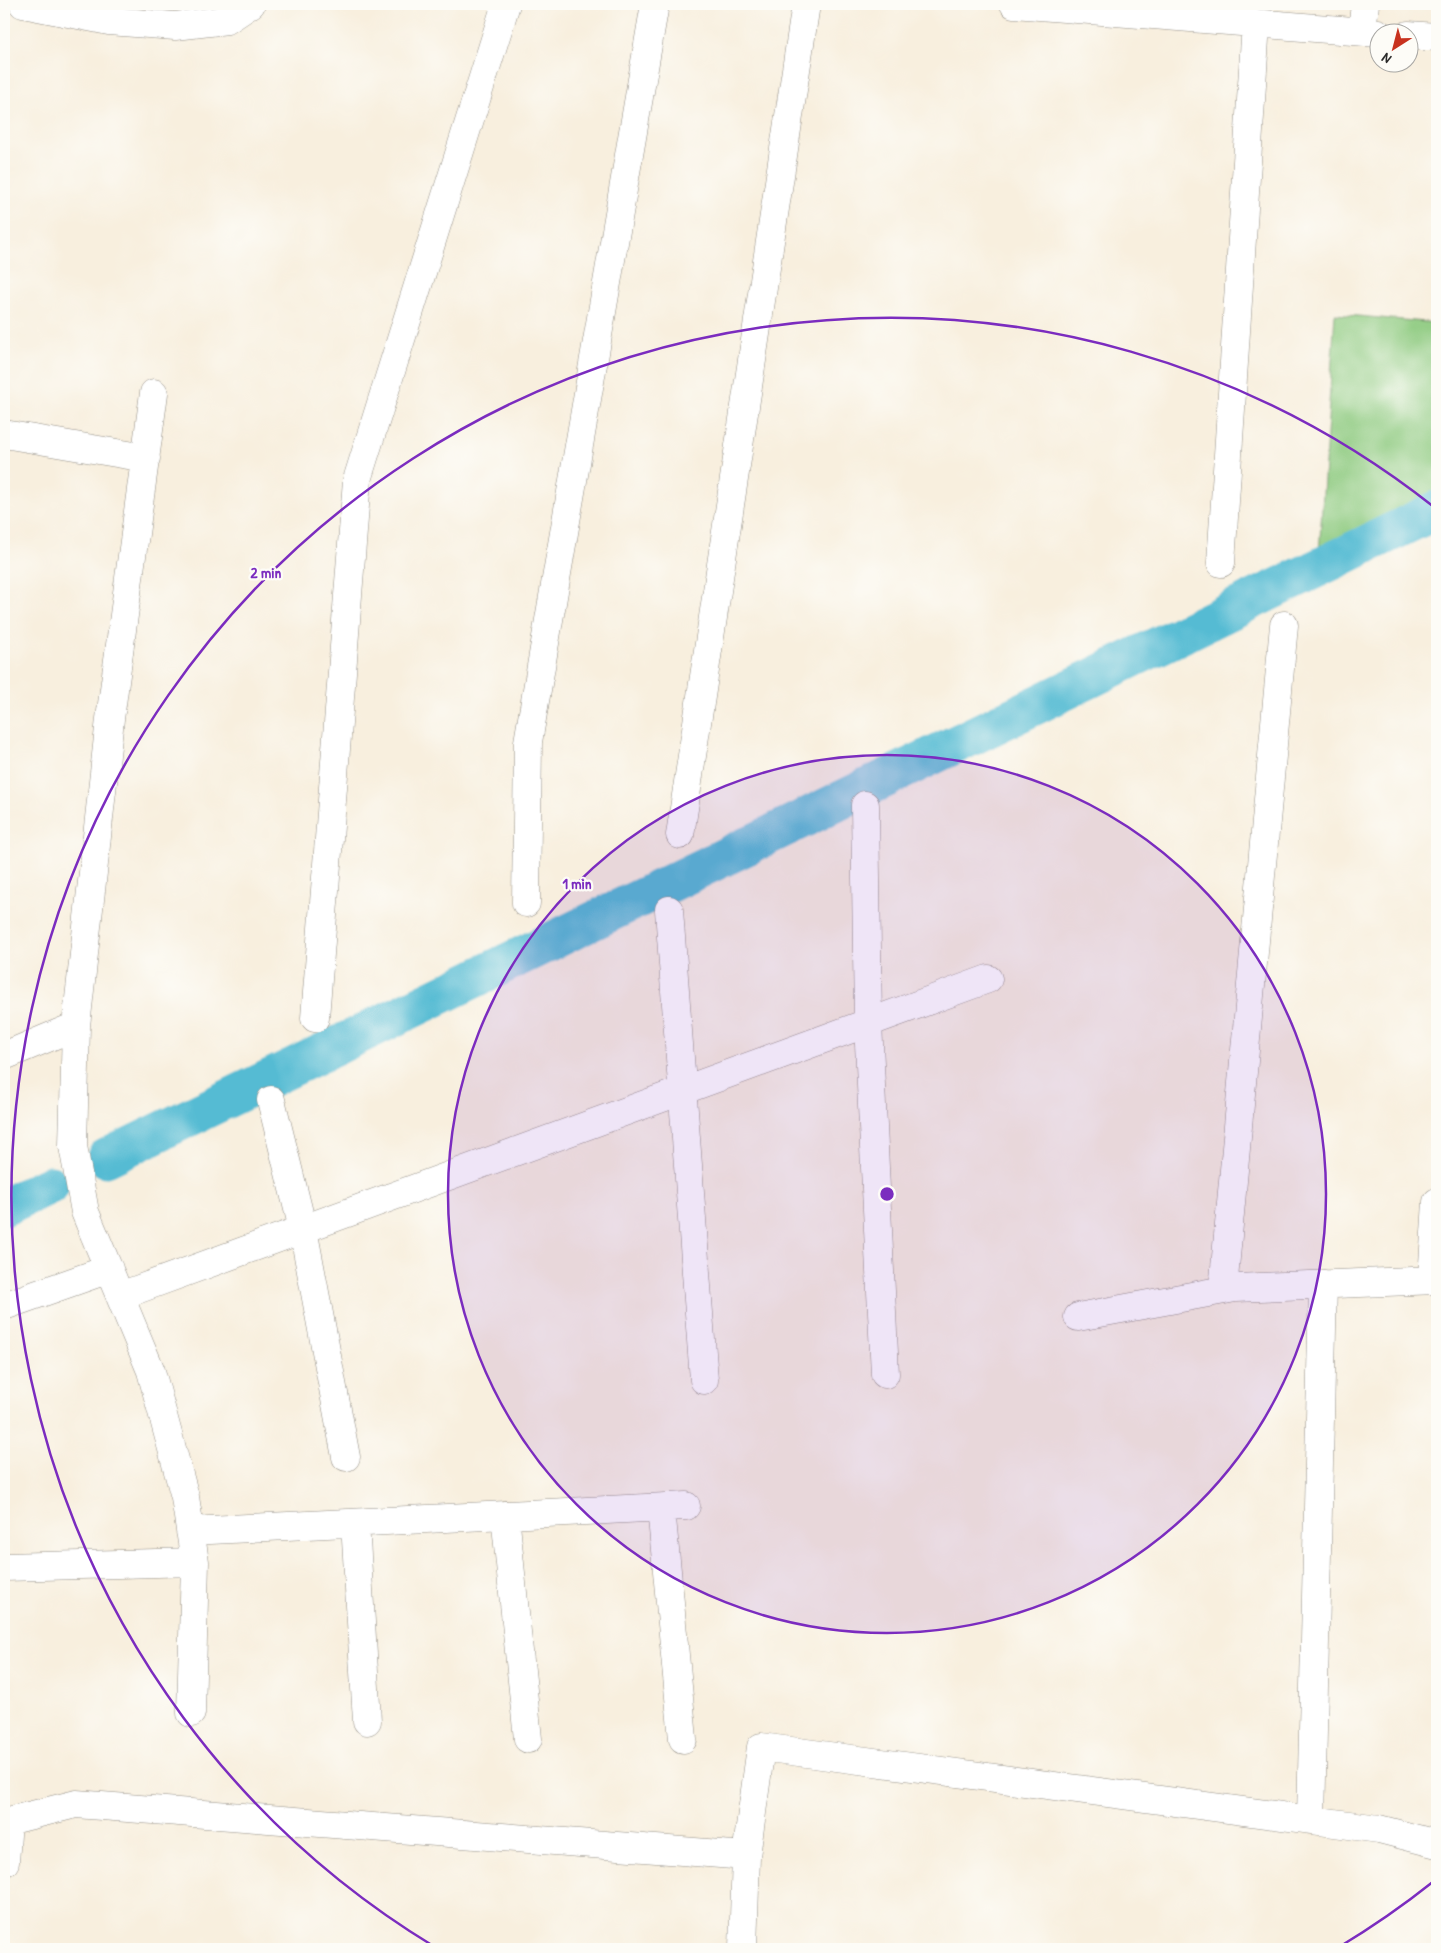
<svg xmlns="http://www.w3.org/2000/svg" width="1441" height="1953" viewBox="0 0 1441 1953" font-family="'Patrick Hand',sans-serif">
  <style>
    .green { fill: #8fcb81; stroke: #5d7b56 }
    .lines { fill: none; stroke-linecap: round; stroke-linejoin: round }
    .canal { stroke: #55bbd3; stroke-width: 39 }
    .minor-casing { stroke: #928d84; stroke-width: 29 }
    .minor { stroke: #fff; stroke-width: 28 }
    .ring { fill: none; stroke: #7b2cbf; stroke-width: 2.5 }
    .centre { fill: #7b2cbf; stroke: #fdfcf7; stroke-width: 2.5 }
    .ring-label { font-size: 15px; text-anchor: middle; font-weight: bold; fill: #7b2cbf; stroke: #fdfcf7; stroke-width: 4.5; stroke-linejoin: round; paint-order: stroke }
  </style>
  <rect width="100%" height="100%" fill="#fdfcf7"/>
  <filter id="ink" filterUnits="userSpaceOnUse"><feTurbulence type="fractalNoise" baseFrequency=".02" numOctaves="2"/><feDisplacementMap in="SourceGraphic" scale="10" xChannelSelector="R" yChannelSelector="G"/><feConvolveMatrix kernelMatrix="1 2 1 2 8 2 1 2 1" color-interpolation-filters="sRGB"/></filter>
  <filter id="wash" filterUnits="userSpaceOnUse"><feTurbulence type="fractalNoise" baseFrequency=".0096" numOctaves="4" result="noise"/><feDisplacementMap in="SourceGraphic" scale="20" xChannelSelector="R" yChannelSelector="G"/><feGaussianBlur stdDeviation="1.12" result="paint"/><feColorMatrix in="noise" values="0 0 0 0 0 0 0 0 0 0 0 0 0 0 0 0 0 1.4 0 .05"/><feComposite in="paint" operator="in"/></filter>
  <g filter="url(#wash)">
    <rect width="100%" height="100%" fill="#f8efde"/>
    <!-- green -->
    <path class="green" d="M1335,314L1437,323V510L1318,568Z"/>
    <g class="lines">
      <!-- canal -->
      <path class="canal" d="M106,1158L1437,510
        M4,1207L50,1185"/>
    </g>
  </g>
  <g filter="url(#ink)">
    <g class="lines">
      <defs>
        <path id="minor" d="M23,4L109,21L175,26L227,20L251,4
          M1014,4L1378,33
          M1362,31L1365,4
          M1408,35L1437,37
          M154,393L110,719L76,1026L73,1146L85,1212L151,1371L185,1497L195,1562L191,1713
          M4,434L146,458
          M1221,563L1256,23
          M865,805L868,1023L885,1374
          M680,835L806,4
          M526,903L528,742L655,4
          M669,910L704,1380
          M315,1018L357,480L506,4
          M4,1056L76,1026
          M271,1100L303,1229L346,1457
          M1432,1280L1437,1202
          M1223,1290L1284,625
          M120,1296L988,979
          M4,1306L109,1269
          M1078,1317L1235,1288L1437,1280
          M661,1508L683,1739
          M505,1515L528,1739
          M355,1523L367,1721
          M190,1531L686,1506
          M4,1567L195,1562
          M1311,1820L1323,1284
          M5,1862L8,1821L76,1804L746,1856
          M743,1949L746,1856L761,1747L1379,1829L1437,1844"/>
      </defs>
      <!-- minor casing -->
      <use href="#minor" class="minor-casing"/>
      <!-- minor -->
      <use href="#minor" class="minor"/>
    </g>
  </g>
  <!-- distance rings -->
  <circle cx="887" cy="1194" r="439" fill="#7b2cbf" fill-opacity=".12"/>
  <g class="ring">
    <circle cx="887" cy="1194" r="439"/>
    <path d="M1434 1881A878 878 0 0 1 1339 1947M435 1947A878 878 0 1 1 1434 507"/>
  </g>
  <circle cx="887" cy="1194" r="8" class="centre"/>
  <g class="ring-label">
    <text x="266" y="578">2 min</text>
    <text x="577" y="889">1 min</text>
  </g>
  <!-- margin -->
  <rect width="1441" height="1953" fill="none" stroke="#fdfcf7" stroke-width="20"/>
  <!-- north arrow -->
  <g transform="translate(1394 48) rotate(216)"><circle r="24" fill="#fdfcf7" stroke="#a9a8a5"/>
  <path d="M0-4L9 19L0 12L-9 19Z" fill="#c8321e"/>
  <text y="-8" font-size="14" font-weight="bold" text-anchor="middle" fill="#2b2b2b">N</text>
  </g>
</svg>
